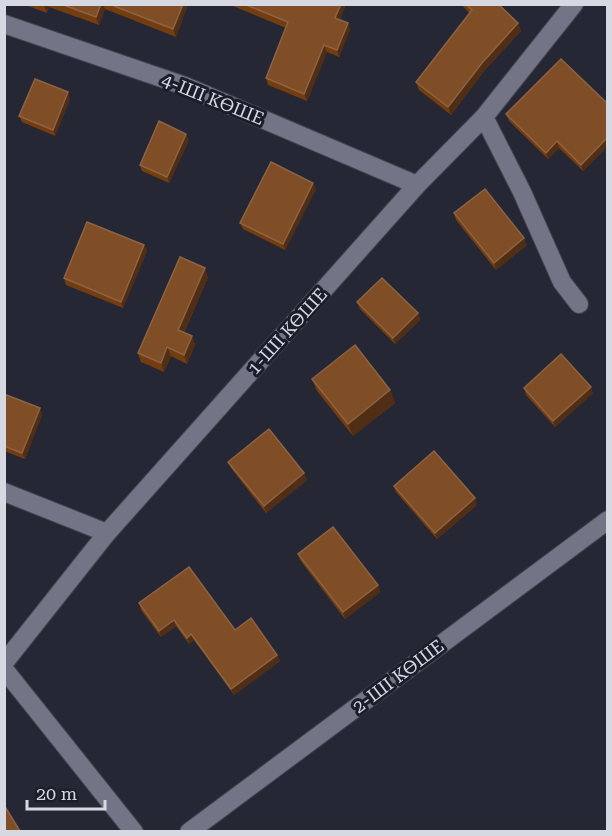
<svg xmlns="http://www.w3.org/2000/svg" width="612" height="836" viewBox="0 0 612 836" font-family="'Roboto Serif',serif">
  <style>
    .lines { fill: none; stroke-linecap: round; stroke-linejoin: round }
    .minor-casing { stroke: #42444f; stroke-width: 20 }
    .minor { stroke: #737587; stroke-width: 18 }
    .wall { fill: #743d10 }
    .shaded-wall { fill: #502d15 }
    .building { fill: #7f4e26; stroke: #8d6344; stroke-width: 1.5 }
    .labels { text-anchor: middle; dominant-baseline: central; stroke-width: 6; stroke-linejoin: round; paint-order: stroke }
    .street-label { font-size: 18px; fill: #d7d9e2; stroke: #1c1d2b }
  </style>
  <rect width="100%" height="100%" fill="#252735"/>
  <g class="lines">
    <defs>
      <path id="minor" d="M4,24L185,86L417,185
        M484,117L522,192L562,282L579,304
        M4,492L107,533
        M4,663L107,533L417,185L484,117L574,4
        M4,669L134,832
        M189,832L608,520"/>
    </defs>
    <!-- minor casing -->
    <use href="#minor" class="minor-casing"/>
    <!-- minor -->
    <use href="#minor" class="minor"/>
  </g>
  <!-- wall -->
  <path class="wall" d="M23,4H188L176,37L105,9L99,25L49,7L47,13Z
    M228,4H346L340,20L348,23L350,30L339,57L327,52L307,101L268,85L266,78L286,28Z
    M461,4H500L499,6L518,23L521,31L485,70L451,115L419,90L416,82L470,14Z
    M70,99L55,136L22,122L19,116Z
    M608,104V146L583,171L559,148L548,159L509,121L506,114Z
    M189,140L169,183L142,171L140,165Z
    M316,189L285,250L243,229L240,223Z
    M454,213L527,245L496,270L456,220Z
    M144,245L147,251L123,308L66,285L64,278Z
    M208,277L184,333L192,336L195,345L187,364L171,356L164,372L141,362L138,353Z
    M357,302L418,313L420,320L395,344L360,309Z
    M312,379L390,390L395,403L353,436L317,391Z
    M524,388L593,393L555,427L526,395Z
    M4,394L42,415L25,459L4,451Z
    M228,462L304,473L307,480L266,513L231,468Z
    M394,486L477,505L437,539L396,492Z
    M298,554L378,585L380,592L345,619L300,560Z
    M139,603L235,630L277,655L280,661L234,695L194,640L189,644L176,626L161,637L141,610Z"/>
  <!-- shaded-wall -->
  <path class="shaded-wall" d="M45,4H49V7L47,13L44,6Z
    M101,4H103L105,9L99,25L96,17Z
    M183,4H188L176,37L173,29Z
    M341,4H346L338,25L335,18Z
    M348,23L350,30L339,57L337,50Z
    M518,23L521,31L485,70L451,115L448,107L482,63Z
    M324,45L327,52L307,101L304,94Z
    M68,92L70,99L55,136L53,130Z
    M186,134L189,140L169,183L167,177Z
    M608,137V146L583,171L581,165Z
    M557,141L559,148L548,159L546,153Z
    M313,183L316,189L285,250L283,244Z
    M524,238L527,245L496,270L494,263Z
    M144,245L147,251L123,308L121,302Z
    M205,268L208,277L181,339L178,330Z
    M418,313L420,320L395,344L393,338Z
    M192,336L195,345L187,364L184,355Z
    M167,347L171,356L164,372L161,363Z
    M591,387L593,393L555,427L553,421Z
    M390,390L395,403L353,436L348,424Z
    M40,408L42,415L25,459L22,453Z
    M304,473L307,480L266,513L264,506Z
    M475,498L477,505L437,539L435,533Z
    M378,585L380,592L345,619L343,612Z
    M174,620L176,626L161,637L159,631Z
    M191,634L194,640L189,644L187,638Z
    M277,655L280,661L234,695L231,689Z"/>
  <!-- building -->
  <path class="building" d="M61,4H101L96,17Z
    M109,4H183L173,29Z
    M244,4H341L335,18L348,23L337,50L324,45L304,94L266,78L288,22Z
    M466,4H498L518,23L482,63L448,107L416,82L472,10Z
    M561,59L608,104V137L581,165L557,141L546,153L506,114Z
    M35,79L68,92L53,130L19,116Z
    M159,121L186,134L167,177L140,165Z
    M271,162L313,183L283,244L240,223Z
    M485,189L524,238L494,263L454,213Z
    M87,222L144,245L121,302L64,278Z
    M180,257L205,268L178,330L192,336L184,355L167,347L161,363L138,353Z
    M382,278L418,313L393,338L357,302Z
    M355,345L390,390L348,424L312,379Z
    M561,354L591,387L553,421L524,388Z
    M4,394L40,408L22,453L4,446Z
    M269,429L304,473L264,506L228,462Z
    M434,451L475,498L435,533L394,486Z
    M333,527L378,585L343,612L298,554Z
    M189,567L235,630L251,618L277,655L231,689L191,634L187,638L174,620L159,631L139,603Z
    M4,805L20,831H4Z"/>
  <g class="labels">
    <!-- street labels -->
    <g class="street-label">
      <text transform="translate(213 99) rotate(22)">4-ШI КӨШЕ</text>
      <text transform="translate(287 331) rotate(-48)">1-ШІ КӨШЕ</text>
      <text transform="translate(398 676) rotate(-37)">2-ШІ КӨШЕ</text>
    </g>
  </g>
  <!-- border -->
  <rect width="612" height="836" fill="none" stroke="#d7d9e2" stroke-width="12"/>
  <!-- scale -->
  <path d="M27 800v9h78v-9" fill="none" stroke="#d7d9e2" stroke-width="3"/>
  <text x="36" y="800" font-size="18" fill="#d7d9e2" stroke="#1c1d2b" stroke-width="4.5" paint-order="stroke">20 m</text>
</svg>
